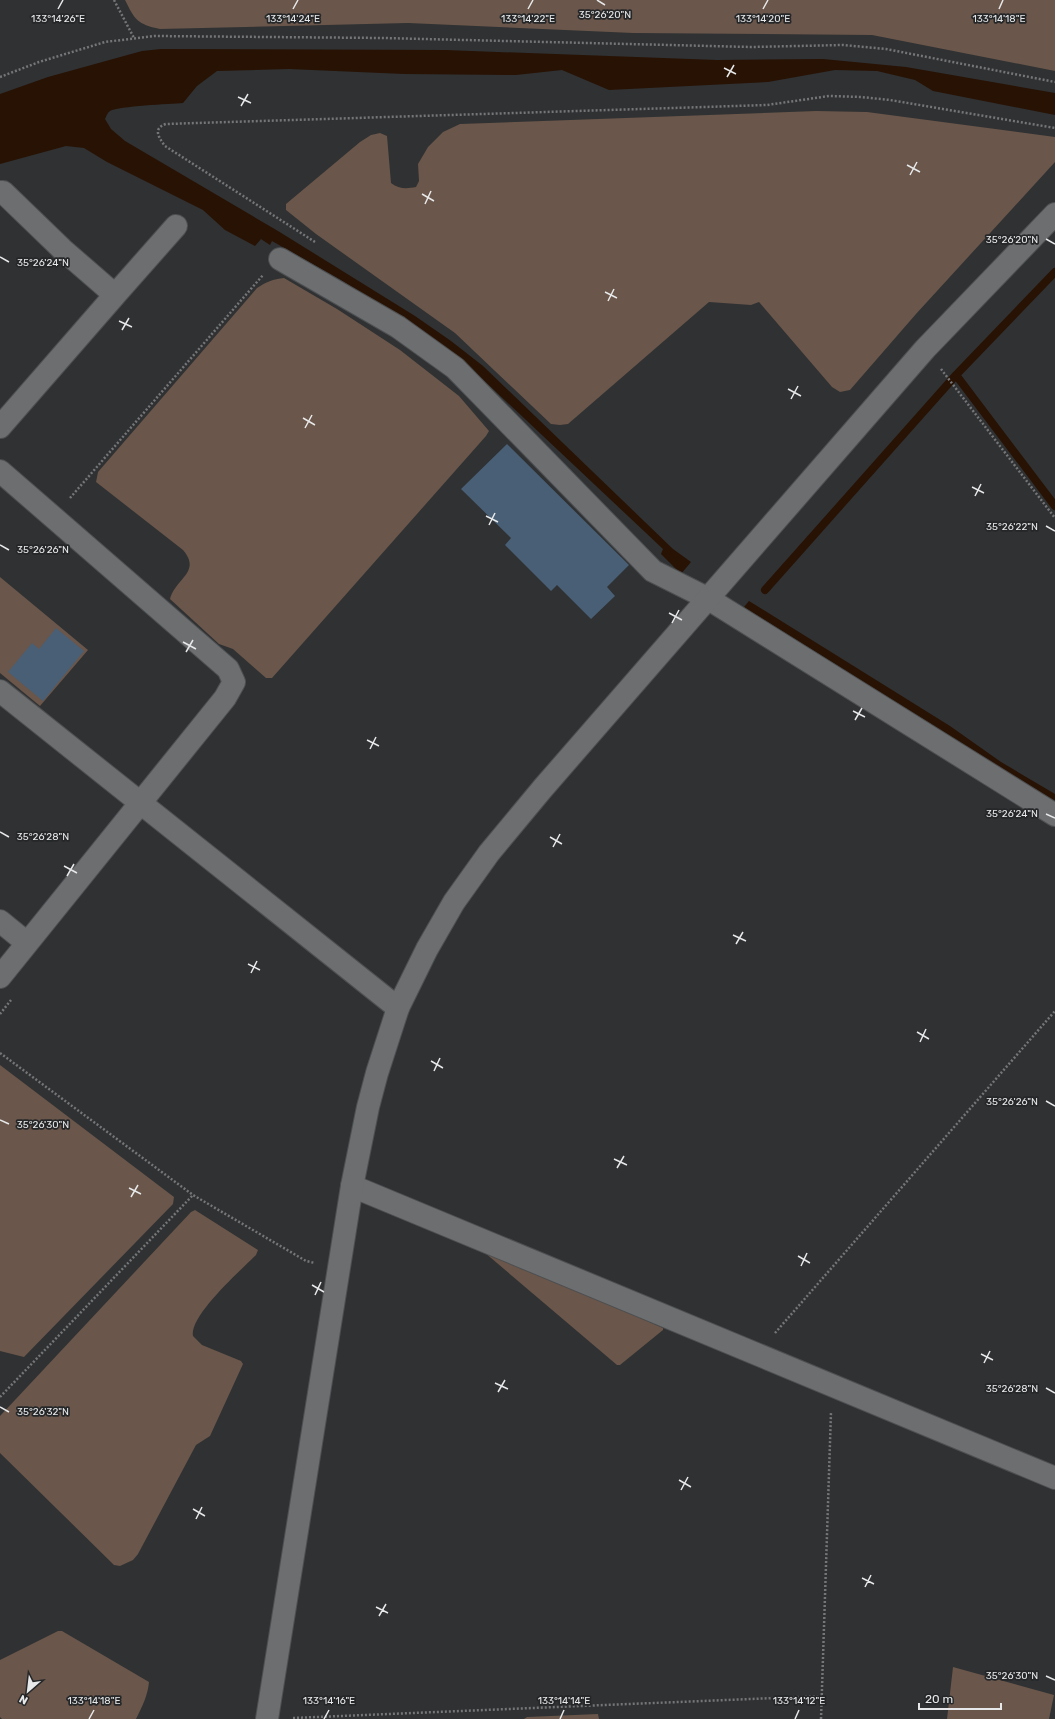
<svg xmlns="http://www.w3.org/2000/svg" width="1055" height="1719" viewBox="0 0 1055 1719" font-family="Rubik,sans-serif">
  <style>
    .green { fill: #6a564a }
    .water { fill: #281204 }
    .lines { fill: none; stroke-linecap: round; stroke-linejoin: round }
    .stream { stroke: #281204; stroke-width: 8 }
    .building { fill: #495f75 }
    .street-casing { stroke: #4d4f51; stroke-width: 24 }
    .secondary-casing { stroke: #4d4f51; stroke-width: 24 }
    .path { stroke: #757678; stroke-width: 2.5; stroke-dasharray: 2 2; stroke-linecap: butt }
    .street { stroke: #6c6e70; stroke-width: 22 }
    .secondary { stroke: #6c6e70; stroke-width: 22 }
    .ticks { fill: none; stroke: #e7e8e9; stroke-width: 1.5 }
    .ticks-label { font-size: 10px; text-anchor: middle; fill: #e7e8e9; stroke: #252729; stroke-width: 3.5; stroke-linejoin: round; paint-order: stroke }
  </style>
  <rect width="100%" height="100%" fill="#2f3133"/>
  <!-- green -->
  <path class="green" d="M125,0H1055V71L872,35L633,33L408,23L160,29C137,24 135,20 125,0Z
    M816,111L867,112L1055,137V162L916,314L850,390L840,392L832,387L759,302L751,305L709,302L568,424L560,425L551,424L455,333L316,234L286,210V204L360,142L371,135L380,133L387,136L391,183C399,189 406,189 416,187L419,181L418,164L428,147L443,132L460,124Z
    M284,278L337,309L400,350L459,396L489,431L486,436L272,678H266L233,649L219,644L170,599C175,579 202,572 183,550L96,482L98,472L257,288C266,282 273,279 284,278Z
    M0,577L88,650L40,706L0,673Z
    M0,1065L174,1197L173,1204L24,1357L0,1351Z
    M195,1210L258,1250L256,1255C241,1270 189,1316 193,1336L202,1345L241,1361L243,1364L210,1436L196,1445L138,1554L133,1560L120,1566L114,1565L0,1453V1416L191,1212Z
    M486,1250L663,1328V1330L620,1365H617L484,1252Z
    M58,1631H62L149,1682C148,1695 142,1707 136,1719H2L0,1717V1660Z
    M953,1667L1054,1695L1049,1719H947Z
    M598,1714L599,1719H524L527,1717Z"/>
  <!-- water -->
  <path class="water" d="M161,49L445,50L717,60L823,59L906,67L1055,93V115L933,91L915,80L877,71L835,70L768,82L609,90L562,70L516,75L404,74L289,69L217,71L197,86L183,103C170,104 119,106 110,111C107,113 106,117 105,119L111,129L125,141L278,231L415,316L451,341L483,366L673,549L691,562L681,574L661,554L663,549L458,356L341,280L272,241L270,245L261,239L255,246L225,230L203,210L107,162L84,148L66,146L0,164V94L48,77L142,51Z
    M749,601L950,726L1001,762L1055,794V802L744,607Z"/>
  <g class="lines">
    <!-- stream -->
    <path class="stream" d="M956,375L1055,506
      M765,590L956,375L1055,272"/>
  </g>
  <!-- building -->
  <path class="building" d="M507,444L629,565L607,587L615,596L591,619L557,585L551,591L505,545L511,538L461,489Z
    M56,628L84,651L43,701L8,672L32,643L39,649Z"/>
  <g class="lines">
    <defs>
      <path id="street" d="M0,192H3L62,249L115,295L0,427
        M280,259L398,327L455,368L653,571L707,598L1055,815
        M115,295L176,226
        M0,471L228,669L234,682L225,698L0,977
        M0,691L398,1008
        M0,921L27,943
        M352,1186L1055,1478"/>
      <path id="secondary" d="M267,1719L352,1186L368,1107L377,1073L398,1008L427,949L454,902L489,853L543,788L925,349L1055,214"/>
    </defs>
    <!-- street casing -->
    <use href="#street" class="street-casing"/>
    <!-- secondary casing -->
    <use href="#secondary" class="secondary-casing"/>
    <!-- path -->
    <path class="path" d="M114,0L134,38
      M0,77L39,62L105,42L154,36L383,38L751,47L843,45L886,49L1055,82
      M315,242L165,146C158,137 153,128 166,124L767,105L829,96L861,97L890,100L1055,128
      M941,369L1055,518
      M70,498L263,275
      M0,1014L11,1000
      M0,1053L193,1195L306,1261L315,1263
      M775,1333L1055,1011
      M0,1397L193,1195
      M293,1718L822,1696
      M821,1719L831,1412"/>
    <!-- street -->
    <use href="#street" class="street"/>
    <!-- secondary -->
    <use href="#secondary" class="secondary"/>
  </g>
  <!-- ticks -->
  <path class="ticks" d="M597,0L605,5M58,9L63,0M293,9L298,0M528,9L533,0M763,9L768,0M999,9L1003,0M724,68L736,74M727,77L734,65M238,97L251,103M241,106L248,94M907,165L920,172M910,175L917,162M422,194L434,201M425,204L431,191M1046,239L1055,244M0,257L9,262M605,292L617,298M608,301L614,289M119,321L132,327M122,330L129,318M788,389L801,396M791,399L798,386M303,418L315,425M305,428L312,415M972,487L984,493M975,496L981,484M486,516L498,522M489,525L495,513M1046,526L1055,531M0,545L9,550M669,613L682,620M672,623L679,610M183,642L196,649M186,652L193,640M853,711L865,717M855,720L862,708M367,740L379,746M370,749L376,737M1046,814L1055,818M0,832L9,837M550,837L562,844M553,847L560,834M64,866L77,873M67,876L74,864M733,935L746,941M736,944L743,932M248,964L260,970M251,973L257,961M917,1032L929,1039M920,1042L926,1029M431,1061L443,1068M434,1071L440,1058M1046,1101L1055,1106M0,1120L9,1124M614,1159L627,1165M617,1168L624,1156M129,1188L141,1194M131,1197L138,1185M798,1256L810,1263M801,1266L807,1253M312,1285L324,1292M315,1295L321,1282M981,1354L993,1360M984,1363L990,1351M495,1383L508,1389M1046,1388L1055,1393M498,1392L505,1380M0,1407L9,1412M679,1480L691,1487M681,1490L688,1477M193,1509L205,1516M196,1519L202,1507M862,1578L874,1584M865,1587L871,1575M376,1607L388,1613M379,1616L386,1604M1046,1676L1055,1680M89,1719L94,1710M324,1719L329,1710M560,1719L564,1710M795,1719L799,1710"/>
  <g class="ticks-label">
    <text x="605" y="18">35°26'20"N</text>
    <text x="58" y="22">133°14'26"E</text>
    <text x="293" y="22">133°14'24"E</text>
    <text x="528" y="22">133°14'22"E</text>
    <text x="763" y="22">133°14'20"E</text>
    <text x="999" y="22">133°14'18"E</text>
    <text x="1012" y="243">35°26'20"N</text>
    <text x="43" y="266">35°26'24"N</text>
    <text x="1012" y="530">35°26'22"N</text>
    <text x="43" y="553">35°26'26"N</text>
    <text x="1012" y="817">35°26'24"N</text>
    <text x="43" y="840">35°26'28"N</text>
    <text x="1012" y="1105">35°26'26"N</text>
    <text x="43" y="1128">35°26'30"N</text>
    <text x="1012" y="1392">35°26'28"N</text>
    <text x="43" y="1415">35°26'32"N</text>
    <text x="1012" y="1679">35°26'30"N</text>
    <text x="94" y="1704">133°14'18"E</text>
    <text x="329" y="1704">133°14'16"E</text>
    <text x="564" y="1704">133°14'14"E</text>
    <text x="799" y="1704">133°14'12"E</text>
  </g>
  <!-- north arrow -->
  <g transform="translate(28 1691) rotate(208)" stroke="#252729" stroke-width="3" paint-order="stroke">
  <path d="M0-3L7 15L0 10L-7 15Z" fill="#e7e8e9"/>
  <text y="-6" font-size="11" font-weight="bold" text-anchor="middle" fill="#e7e8e9">N</text>
  </g>
  <!-- scale -->
  <path d="M919 1703v6h82v-6" fill="none" stroke="#e7e8e9" stroke-width="2"/>
  <text x="925" y="1703" font-size="12" fill="#e7e8e9" stroke="#252729" stroke-width="3" paint-order="stroke">20 m</text>
</svg>
